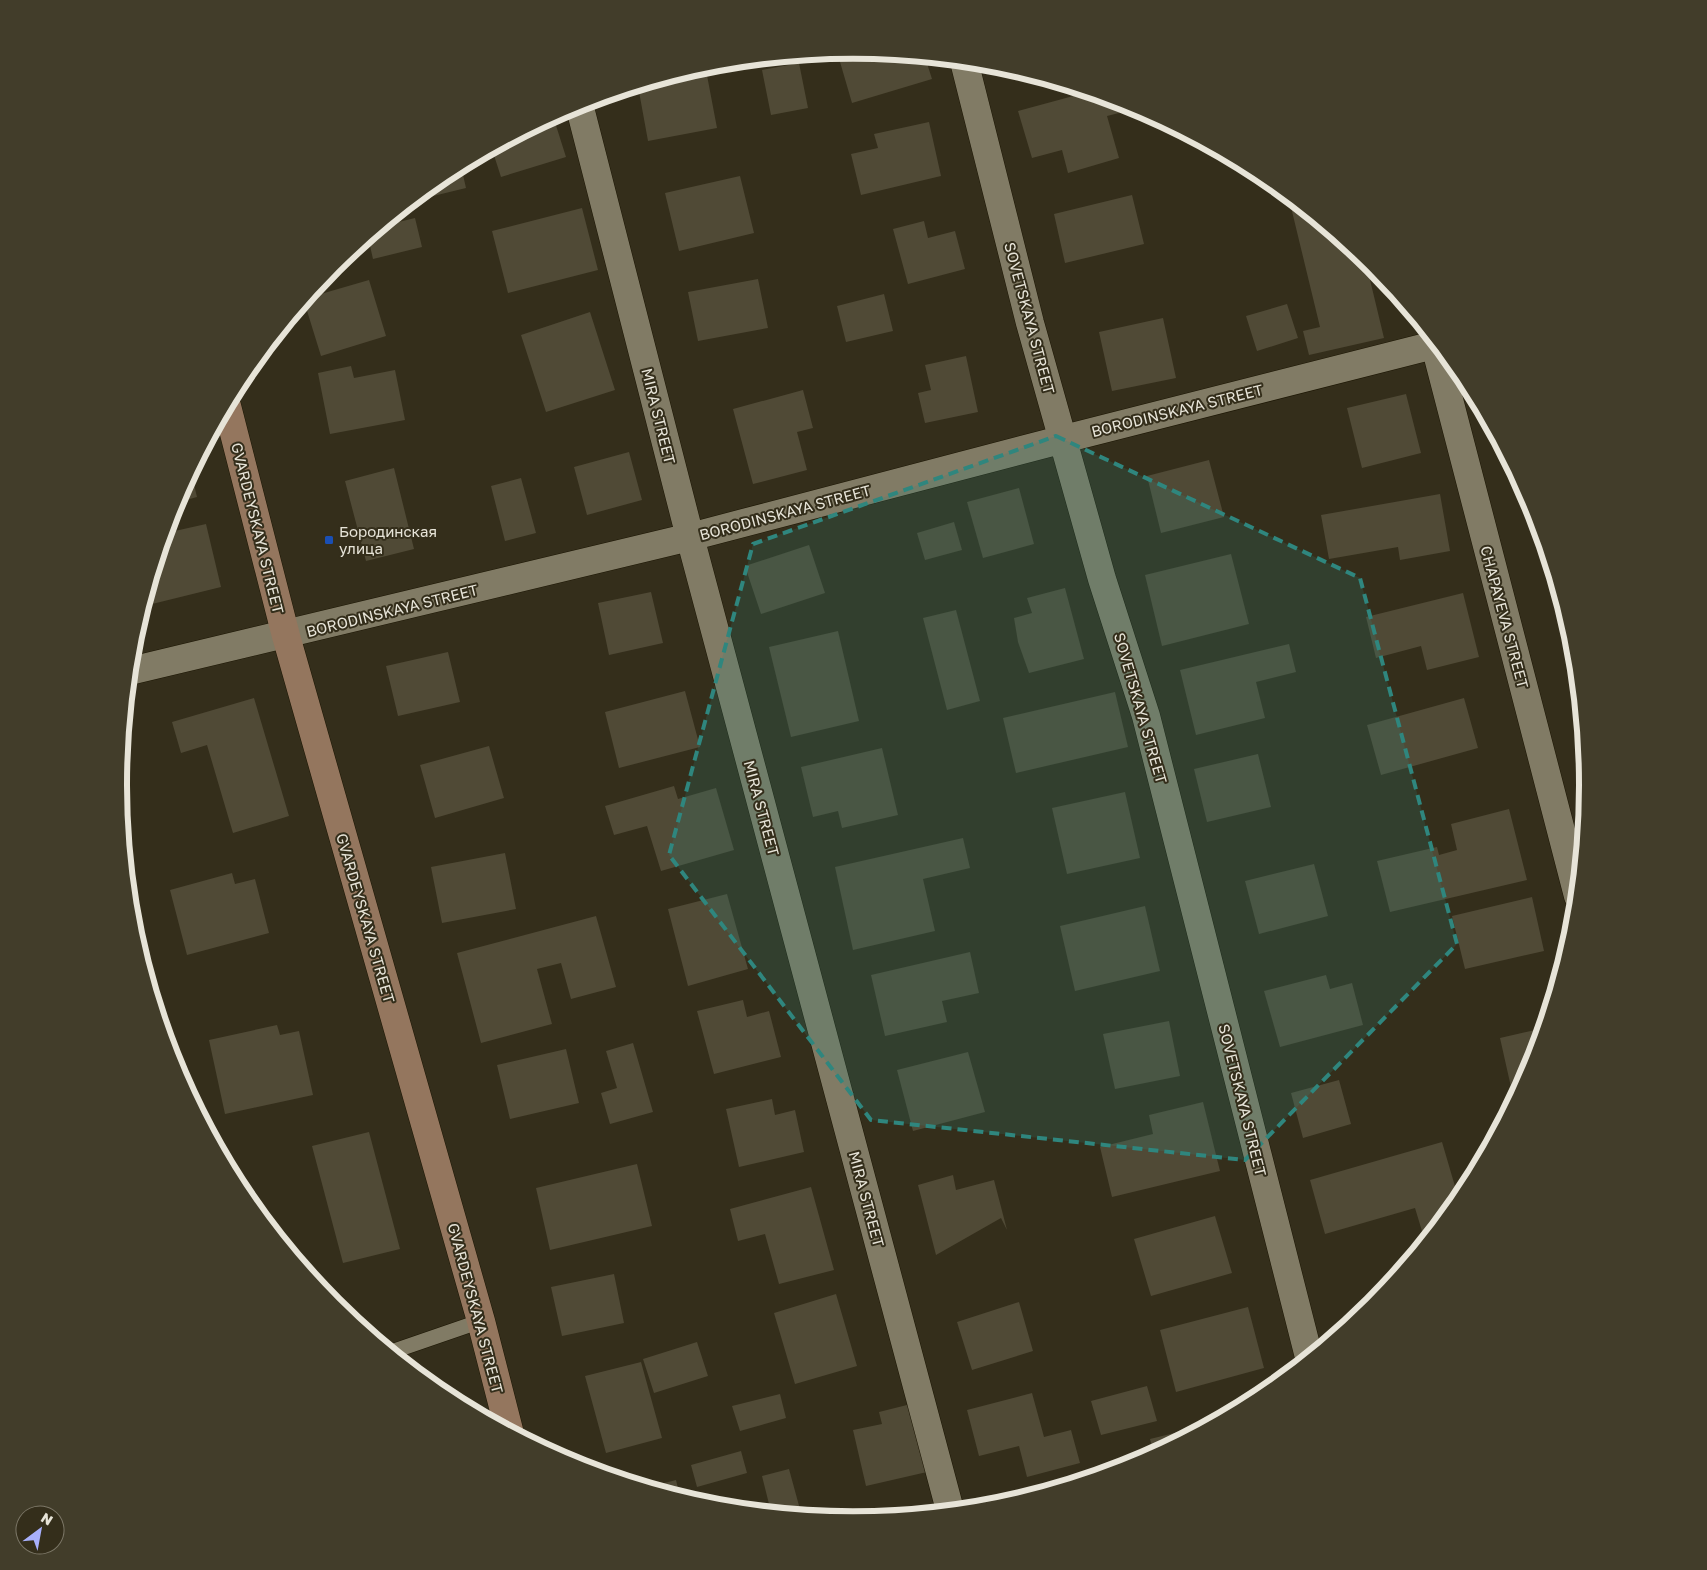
<svg xmlns="http://www.w3.org/2000/svg" width="1707" height="1570" viewBox="0 0 1707 1570" font-family="'Golos Text',sans-serif">
  <style>
    .building { fill: #504a36 }
    .lines { fill: none; stroke-linecap: round; stroke-linejoin: round }
    .lane-casing { stroke: #1c1604; stroke-width: 16 }
    .street-casing { stroke: #1c1604; stroke-width: 29 }
    .secondary-casing { stroke: #1c1604; stroke-width: 29 }
    .lane { stroke: #817b65; stroke-width: 15 }
    .street { stroke: #817b65; stroke-width: 28 }
    .secondary { stroke: #94765e; stroke-width: 28 }
    .marked { fill: #2f867e; fill-opacity: 0.2; stroke: #2f867e; stroke-width: 4; stroke-dasharray: 10 6; stroke-linejoin: round }
    .transit-dot { fill: #1a4fb4; stroke: #342e1b; stroke-width: 2 }
    .labels { text-anchor: middle; dominant-baseline: central; stroke-width: 4; stroke-linejoin: round; paint-order: stroke }
    .street-label { font-size: 15px; fill: #e7e4d8; stroke: #342e1b }
    .poi-label { font-size: 15px; fill: #e7e4d8; stroke: #342e1b; text-anchor: start }
    .rim { fill: none; stroke: #e7e4d8; stroke-width: 6 }
  </style>
  <rect width="100%" height="100%" fill="#342e1b"/>
  <!-- building -->
  <path class="building" d="M856,50L925,57L932,79L852,103L838,55Z
    M799,63L808,108L771,115L762,70Z
    M706,70L717,128L648,141L638,86L664,78Z
    M1088,92L1124,103L1127,111L1107,116L1119,158L1068,173L1062,150L1032,158L1018,111Z
    M553,116L566,157L501,177L492,149Z
    M929,122L941,176L861,195L851,154L878,148L874,134Z
    M461,166L466,188L429,197L427,189L445,174Z
    M740,176L754,233L679,251L665,193Z
    M1132,195L1144,244L1065,263L1054,214Z
    M1296,202L1365,259L1384,338L1309,355L1303,331L1320,327L1290,203Z
    M582,208L598,270L508,293L492,231Z
    M415,218L422,247L373,259L368,237L382,226Z
    M924,221L928,238L955,231L965,269L908,284L893,229Z
    M758,279L768,328L698,341L688,292Z
    M369,280L386,336L321,356L304,301L307,298Z
    M884,294L893,331L846,342L837,306Z
    M1287,304L1298,338L1257,351L1246,316Z
    M590,312L615,390L546,412L521,335Z
    M1163,318L1176,378L1112,391L1099,332Z
    M966,356L978,412L925,423L918,393L931,390L925,365Z
    M351,366L354,378L395,370L405,420L330,434L318,373Z
    M803,390L813,428L797,432L807,470L753,484L733,409Z
    M1406,394L1421,453L1362,468L1347,408Z
    M1493,430L1506,453L1499,455Z
    M629,452L642,500L587,515L574,467Z
    M1209,460L1224,517L1161,533L1147,476Z
    M394,468L414,549L366,561L345,481Z
    M191,472L197,497L175,503Z
    M521,478L536,533L505,541L491,486Z
    M1019,488L1034,544L983,558L967,502Z
    M1440,494L1450,551L1400,560L1398,547L1329,559L1321,515Z
    M1529,498L1533,504L1537,519L1534,520Z
    M954,522L962,550L925,560L917,533Z
    M206,524L221,587L144,606L160,552L169,550L166,533Z
    M809,545L825,593L761,614L745,566Z
    M1231,554L1249,624L1162,646L1145,575Z
    M1555,576L1574,641L1568,643L1550,578Z
    M1065,588L1084,659L1029,673L1018,642L1014,618L1032,613L1027,598Z
    M651,592L663,643L609,655L598,603Z
    M1463,593L1479,657L1427,670L1421,646L1376,658L1366,617Z
    M956,610L980,701L947,710L923,618Z
    M838,631L859,721L791,737L769,647Z
    M1289,644L1296,672L1256,682L1265,718L1196,735L1180,670Z
    M448,652L460,702L398,716L386,666Z
    M685,691L700,747L619,768L605,712Z
    M1115,692L1128,747L1016,773L1003,718Z
    M254,698L289,816L233,833L207,745L181,753L172,722Z
    M1464,698L1478,748L1381,775L1367,725Z
    M489,746L504,798L435,818L420,765Z
    M882,748L898,815L842,828L838,811L813,817L801,767Z
    M1258,754L1271,807L1207,822L1194,769Z
    M674,786L678,799L716,788L734,850L661,871L647,826L614,835L605,806Z
    M1125,792L1140,858L1067,874L1052,808Z
    M1509,809L1527,880L1390,912L1377,861L1437,847L1439,855L1457,850L1451,824Z
    M963,838L970,868L923,879L935,931L853,950L835,867Z
    M505,853L516,909L442,923L431,867Z
    M1314,864L1328,916L1259,934L1245,881Z
    M232,873L235,884L255,879L269,933L187,955L170,890Z
    M727,894L748,969L688,986L668,909Z
    M1532,897L1544,951L1465,969L1452,916Z
    M1145,906L1160,971L1075,991L1060,926Z
    M596,916L616,987L571,999L561,963L537,969L552,1024L481,1043L457,953Z
    M970,952L979,993L942,1001L947,1022L885,1036L871,975Z
    M1326,975L1330,989L1352,983L1363,1025L1280,1047L1264,991Z
    M743,1000L747,1017L769,1011L781,1057L714,1074L697,1011Z
    M1169,1021L1180,1076L1115,1089L1103,1034Z
    M277,1025L280,1035L299,1031L313,1095L225,1114L209,1040Z
    M1544,1028L1532,1067L1517,1095L1513,1096L1500,1038Z
    M633,1043L653,1112L610,1124L601,1093L617,1088L606,1051Z
    M566,1049L579,1103L510,1119L497,1065Z
    M968,1052L985,1112L913,1131L897,1070Z
    M1339,1080L1351,1124L1303,1138L1291,1093Z
    M772,1099L775,1115L795,1110L804,1152L739,1167L726,1109Z
    M1203,1102L1220,1171L1112,1197L1100,1147L1153,1134L1149,1115Z
    M369,1132L400,1249L343,1263L312,1146Z
    M1442,1142L1459,1200L1425,1241L1415,1208L1325,1234L1310,1180Z
    M637,1164L652,1226L550,1250L536,1188Z
    M953,1175L956,1190L994,1180L1007,1230L1001,1218L936,1255L918,1185Z
    M811,1187L834,1270L779,1284L765,1234L738,1241L730,1209Z
    M1215,1216L1232,1273L1151,1296L1134,1239Z
    M614,1274L624,1323L562,1336L551,1287Z
    M836,1294L857,1366L795,1384L774,1313Z
    M1019,1302L1033,1351L972,1370L957,1322Z
    M1248,1307L1264,1368L1176,1392L1160,1330Z
    M697,1342L708,1376L654,1393L643,1359Z
    M641,1362L662,1438L606,1453L585,1376Z
    M1147,1386L1157,1421L1101,1435L1091,1401Z
    M1032,1393L1044,1437L1071,1430L1080,1463L1027,1477L1019,1446L979,1456L967,1410Z
    M780,1394L786,1418L740,1431L732,1406Z
    M911,1404L927,1472L866,1486L853,1430L882,1424L879,1412Z
    M1211,1424L1154,1454L1150,1439Z
    M741,1451L747,1473L697,1487L691,1465Z
    M789,1469L801,1513L771,1512L762,1476Z
    M676,1480L680,1497L649,1487Z"/>
  <g class="lines">
    <defs>
      <path id="lane" d="M391,1352L481,1321"/>
      <path id="street" d="M964,61L1030,323L1102,579L1146,716L1309,1357
        M579,104L690,537L950,1510
        M1433,338L1578,896
        M130,671L690,537L1064,439L1438,344"/>
      <path id="secondary" d="M227,406L286,636L481,1321L509,1430"/>
    </defs>
    <!-- lane casing -->
    <use href="#lane" class="lane-casing"/>
    <!-- street casing -->
    <use href="#street" class="street-casing"/>
    <!-- secondary casing -->
    <use href="#secondary" class="secondary-casing"/>
    <!-- lane -->
    <use href="#lane" class="lane"/>
    <!-- street -->
    <use href="#street" class="street"/>
    <!-- secondary -->
    <use href="#secondary" class="secondary"/>
  </g>
  <!-- marked area -->
  <path class="marked" d="M1056,436L1360,578L1457,944L1245,1160L871,1120L669,855L753,544Z"/>
  <!-- markers -->
  <rect class="transit-dot" x="324" y="535" width="10" height="10" rx="2.5"/>
  <g class="labels">
    <!-- street labels -->
    <g class="street-label">
      <text transform="translate(1030 318) rotate(75)">SOVETSKAYA STREET</text>
      <text transform="translate(1177 410) rotate(-14)">BORODINSKAYA STREET</text>
      <text transform="translate(659 416) rotate(76)">MIRA STREET</text>
      <text transform="translate(785 512) rotate(-15)">BORODINSKAYA STREET</text>
      <text transform="translate(258 528) rotate(76)">GVARDEYSKAYA STREET</text>
      <text transform="translate(392 610) rotate(-14)">BORODINSKAYA STREET</text>
      <text transform="translate(1505 617) rotate(75)">CHAPAYEVA STREET</text>
      <text transform="translate(1141 708) rotate(74)">SOVETSKAYA STREET</text>
      <text transform="translate(762 808) rotate(75)">MIRA STREET</text>
      <text transform="translate(366 918) rotate(74)">GVARDEYSKAYA STREET</text>
      <text transform="translate(1243 1100) rotate(76)">SOVETSKAYA STREET</text>
      <text transform="translate(867 1199) rotate(75)">MIRA STREET</text>
      <text transform="translate(476 1308) rotate(75)">GVARDEYSKAYA STREET</text>
    </g>
    <!-- poi labels -->
    <g class="poi-label">
      <text x="339" y="531">Бородинская<tspan x="339" dy="17">улица</tspan></text>
    </g>
  </g>
  <!-- crop -->
  <path d="M0 0H1707V1570H0ZM127 785a726 726 0 1 1 1452 0a726 726 0 1 1-1452 0Z" fill="#423d2a" fill-rule="evenodd"/>
  <path class="rim" d="M127 785a726 726 0 1 1 1452 0a726 726 0 1 1-1452 0Z"/>
  <!-- north arrow -->
  <g transform="translate(40 1530) rotate(32)"><circle r="24" fill="#342e1b" stroke="#7c7767"/>
  <path d="M0-4L9 19L0 12L-9 19Z" fill="#a8b0fc"/>
  <text y="-8" font-size="14" font-weight="bold" text-anchor="middle" fill="#e7e4d8">N</text>
  </g>
</svg>
